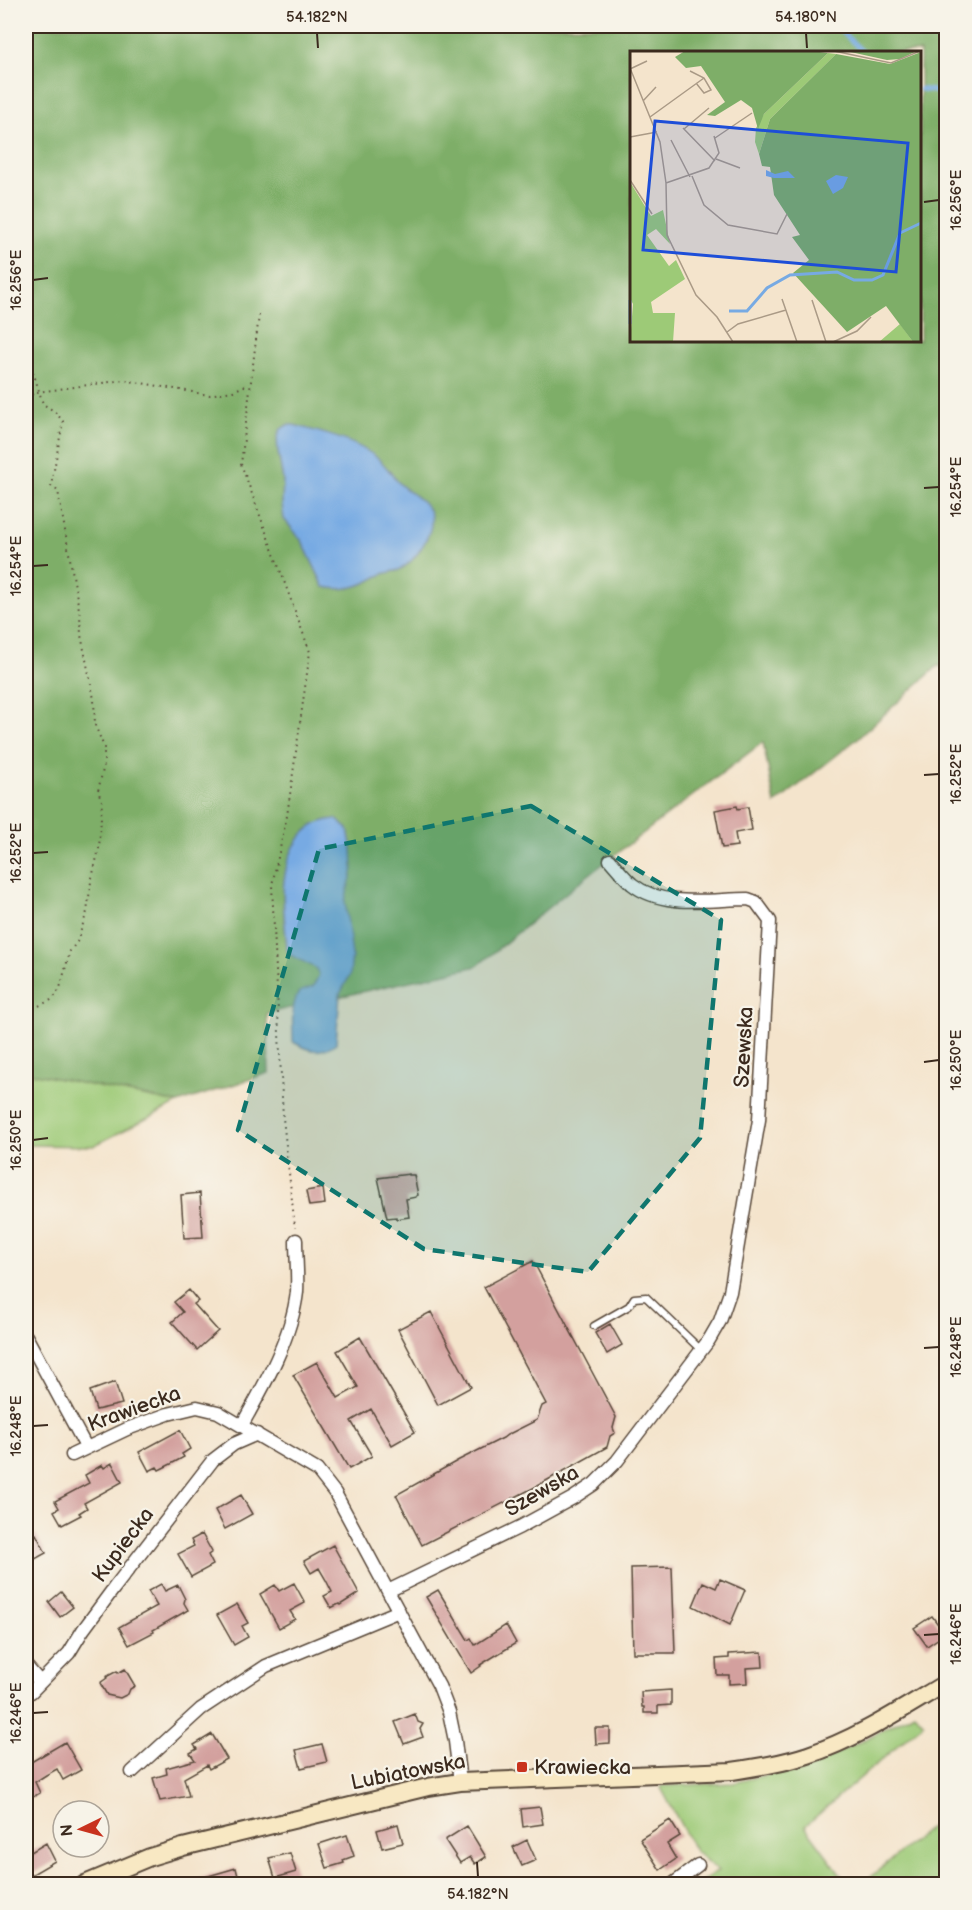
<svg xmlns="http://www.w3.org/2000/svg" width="972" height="1910" viewBox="0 0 972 1910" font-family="'Balsamiq Sans',sans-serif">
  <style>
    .green { fill: #9dca77; stroke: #6c7a4a; stroke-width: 1.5 }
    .forest { fill: #7eae68; stroke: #5c6c43; stroke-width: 1.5; fill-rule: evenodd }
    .water { fill: #77aae3; stroke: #596a80; stroke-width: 1.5 }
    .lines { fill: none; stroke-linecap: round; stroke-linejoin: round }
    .stream { stroke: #77aae3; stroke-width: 4.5 }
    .building { fill: #d3a09e }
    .lane-casing { stroke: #574638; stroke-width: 9 }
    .street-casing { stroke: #574638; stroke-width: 15 }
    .secondary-casing { stroke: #574638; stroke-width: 20 }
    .path { stroke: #574638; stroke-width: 2; stroke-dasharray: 1.5 4.5; stroke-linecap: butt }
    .lane { stroke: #fff; stroke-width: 6 }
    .street { stroke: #fff; stroke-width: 12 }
    .secondary { stroke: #f8e8c3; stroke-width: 16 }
    .marked { fill: #0f766e; fill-opacity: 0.2; stroke: #0f766e; stroke-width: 4.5; stroke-dasharray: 12 8; stroke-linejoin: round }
    .ticks { fill: none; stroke: #3b2a1e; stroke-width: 2 }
    .poi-dot { fill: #c8321e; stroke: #f7f3e8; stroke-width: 2 }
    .labels { text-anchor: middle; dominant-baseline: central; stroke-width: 4.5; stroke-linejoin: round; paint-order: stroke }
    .street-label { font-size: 21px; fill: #3b2a1e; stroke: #f7f3e8 }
    .poi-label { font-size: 21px; fill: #3b2a1e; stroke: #f7f3e8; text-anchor: start }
    .inset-river { fill: none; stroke: #77aae3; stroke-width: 3 }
    .inset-road { fill: none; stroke: #aa9a86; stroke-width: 1.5 }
    .view { fill: #1d4ed8; fill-opacity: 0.15; stroke: #1d4ed8; stroke-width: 3 }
    .inset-edge { fill: none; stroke: #3b2a1e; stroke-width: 3 }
    .neatline { fill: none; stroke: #3b2a1e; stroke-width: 2 }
    .ticks-label { font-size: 15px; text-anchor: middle; fill: #3b2a1e }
  </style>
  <rect width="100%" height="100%" fill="#f7f3e8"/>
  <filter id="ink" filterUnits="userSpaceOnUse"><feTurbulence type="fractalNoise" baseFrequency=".0167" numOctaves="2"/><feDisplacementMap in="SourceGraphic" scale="12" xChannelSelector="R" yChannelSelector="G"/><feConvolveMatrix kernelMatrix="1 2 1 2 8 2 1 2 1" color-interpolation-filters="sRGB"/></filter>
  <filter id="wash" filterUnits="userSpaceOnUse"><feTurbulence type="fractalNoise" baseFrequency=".008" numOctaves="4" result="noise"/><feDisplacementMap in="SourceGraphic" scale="24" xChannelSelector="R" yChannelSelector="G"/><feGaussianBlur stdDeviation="1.35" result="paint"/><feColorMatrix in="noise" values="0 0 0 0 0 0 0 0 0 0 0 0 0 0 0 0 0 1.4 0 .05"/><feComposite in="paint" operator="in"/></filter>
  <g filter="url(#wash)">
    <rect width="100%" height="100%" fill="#f4e4cc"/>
    <!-- green -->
    <path class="green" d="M26,1072L178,1103L93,1146L26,1145Z
      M914,1713L924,1723L805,1826L848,1884H699L718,1871L695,1851L660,1786L733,1783L819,1762L864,1740Z
      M946,1814V1884H862Z"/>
    <!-- forest -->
    <path class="forest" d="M26,26H946V672L939,665L857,739L775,804L763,742L582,880L477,966L267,1013L269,1073L178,1103L26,1072ZM632,52H920V340H632Z"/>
    <!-- water -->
    <path class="water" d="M287,425H294C322,433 351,439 375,456C386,464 391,475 400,484C409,493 425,500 430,512C437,531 415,562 399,570C394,572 387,572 381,575C376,577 371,581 365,583C352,589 338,590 324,587L302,541L284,519L282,504L283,480L278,452L277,438L280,430Z
      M336,819L348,829L352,849L353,869L345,901L352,955L350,975L340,994L336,1043C320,1055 310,1051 293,1042C293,1025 290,1007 299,992L313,987L319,975L316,968L290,955L287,950C286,930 281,899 284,880C288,849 303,821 336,819Z"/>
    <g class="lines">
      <!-- stream -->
      <path class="stream" d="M828,26L838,28L863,52
        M920,89L946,93"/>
    </g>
    <g id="blocks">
      <!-- building -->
      <path class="building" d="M737,806L738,809L748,807L752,830L735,833L737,846L722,848L715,810Z
        M409,1174V1175H414L418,1195L416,1196V1197L406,1199L409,1217L396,1219V1217L387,1218L378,1178Z
        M323,1188L325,1204L309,1206L306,1191Z
        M200,1193L203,1237L184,1238L181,1195Z
        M533,1261L616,1417L613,1428L615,1433L610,1436L607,1447L535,1487L422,1545L396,1495L459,1460L503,1438L507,1435L537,1420L542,1406L546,1404L484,1287Z
        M189,1290L198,1301L194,1304L218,1331L197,1350L172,1322L183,1312L174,1302Z
        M431,1312L471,1387L438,1405L398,1329Z
        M610,1324L622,1345L607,1354L595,1333Z
        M360,1337L415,1432L392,1445L371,1409L351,1421L372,1456L349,1469L293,1375L317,1362L338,1398L358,1387L337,1351Z
        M115,1382L122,1404L96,1410L90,1391Z
        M180,1430L190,1449L182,1454L184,1457L171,1464L159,1470L157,1467L149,1471L139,1452Z
        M112,1463L122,1482L84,1503L87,1508L79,1513L81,1515L62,1525L54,1511L59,1508L55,1501L89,1483L85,1475L102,1465L104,1468Z
        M241,1495L252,1514L225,1529L215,1510Z
        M36,1534L46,1553L26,1564V1540Z
        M202,1534L212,1552L208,1555L213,1565L191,1577L178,1554L194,1546L191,1540Z
        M333,1545L359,1593L340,1605L339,1604L331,1608L324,1596L332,1592L326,1580L319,1568L311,1573L304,1561Z
        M672,1567L675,1653H633L631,1568Z
        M720,1579L745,1590L730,1625L693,1606L703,1582L716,1588Z
        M294,1583L305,1603L290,1611L295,1619L279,1628L260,1594L275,1585L279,1591Z
        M161,1584L165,1591L178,1585L185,1599L184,1603L188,1610L153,1630L154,1632L129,1645L119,1627L157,1606L148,1591Z
        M438,1590L468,1640L471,1638L475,1645L506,1625L516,1643L480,1665L481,1666L471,1673L426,1597Z
        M61,1592L73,1607L60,1617L49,1602Z
        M237,1604L248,1623L242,1626L248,1637L234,1645L217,1615Z
        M932,1616L945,1634L927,1646L914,1628Z
        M762,1652L763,1667L746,1668L747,1683L729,1684V1675H717L716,1659L729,1658V1654Z
        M125,1669L135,1686L130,1689L128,1694L120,1698L107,1695L100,1683L107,1678L106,1677L117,1671L118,1673Z
        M671,1690V1705L658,1706V1713H644V1707H642L641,1692Z
        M415,1714L418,1722L423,1724L420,1729L423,1737L404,1744L395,1722Z
        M595,1728H610V1743L596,1744Z
        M212,1734L227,1759L209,1769L207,1765L184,1778L189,1796L160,1801L153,1778L167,1774L166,1768L195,1760L190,1753L197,1749L194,1745Z
        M65,1742L81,1770L63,1780L57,1769L46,1775L35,1782L40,1793L26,1801V1765Z
        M322,1744L327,1762L301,1768L296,1750Z
        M540,1807L543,1824L523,1827L521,1809Z
        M670,1820L680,1836L667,1844L676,1859L660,1870L640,1839Z
        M398,1824L403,1843L382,1848L377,1830Z
        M467,1826L486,1857L475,1864L470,1857L460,1863L445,1840Z
        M347,1835L354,1856L343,1860L344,1863L327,1868L319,1844Z
        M527,1840L536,1860L522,1866L513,1847Z
        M46,1843L55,1861L26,1878V1855Z
        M290,1853L296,1872L275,1878L269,1858Z
        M236,1868L240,1884H191V1881Z"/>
    </g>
  </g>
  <g filter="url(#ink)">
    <use href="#blocks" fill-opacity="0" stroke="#574638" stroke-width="1.5"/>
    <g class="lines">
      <defs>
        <path id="lane" d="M594,1326L629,1306L634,1298L646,1297L701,1350"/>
        <path id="street" d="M26,1336L86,1447
          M242,1425C264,1386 292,1337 297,1292C298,1275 296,1257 296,1240
          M72,1455L127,1429L168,1414L197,1407L218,1412L317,1470L335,1493L439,1686L449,1712L455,1741L460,1782
          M388,1591L520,1527L573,1498L594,1484L617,1461L709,1340L720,1321L730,1292L759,1120L770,921L756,902L748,899C712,899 663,909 632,884C624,877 617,868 610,860
          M26,1666L40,1682
          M31,1692L69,1653L83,1630L114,1588L213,1460L234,1444L257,1434
          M132,1772L201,1709L266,1666L399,1611
          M673,1884L698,1865"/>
        <path id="secondary" d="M85,1884L150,1857L183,1847L428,1787L460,1782L732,1771C758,1767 784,1763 808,1755C857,1739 902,1709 946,1683"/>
      </defs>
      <!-- lane casing -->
      <use href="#lane" class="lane-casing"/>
      <!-- street casing -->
      <use href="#street" class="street-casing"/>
      <!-- secondary casing -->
      <use href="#secondary" class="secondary-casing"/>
      <!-- path -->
      <path class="path" d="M259,315L241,464L310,652L287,816L272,885L283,1118L295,1228
        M26,349L43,404L54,411L63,421L51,486L58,491L80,615L81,635L94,699L95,725L104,747V765L98,791L102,801L99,849L91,882L87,912L77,942L70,951L61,985L57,994L51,1000L26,1012
        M26,397L38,392L124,380L209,395L233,391L249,384"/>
      <!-- lane -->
      <use href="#lane" class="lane"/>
      <!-- street -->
      <use href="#street" class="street"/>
      <!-- secondary -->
      <use href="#secondary" class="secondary"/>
    </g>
  </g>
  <!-- marked area -->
  <path class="marked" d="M531,806L721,920L700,1138L588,1272L424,1249L238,1130L319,849Z"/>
  <!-- ticks -->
  <path class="ticks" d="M317,33L318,48M806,33L807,48M924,202L939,200M33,280L48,278M924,488L939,487M33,566L48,565M924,775L939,774M33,853L48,852M924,1062L939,1060M33,1140L48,1138M924,1348L939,1347M33,1426L48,1425M924,1635L939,1634M33,1713L48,1712M477,1862L478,1877"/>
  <!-- markers -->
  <rect class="poi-dot" x="516" y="1761" width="12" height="12" rx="3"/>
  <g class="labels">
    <!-- street labels -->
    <g class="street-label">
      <text transform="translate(744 1047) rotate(-87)">Szewska</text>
      <text transform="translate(134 1409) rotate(-20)">Krawiecka</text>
      <text transform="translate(542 1491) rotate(-30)">Szewska</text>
      <text transform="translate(123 1545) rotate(-53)">Kupiecka</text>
      <text transform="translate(408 1772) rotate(-11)">Lubiatowska</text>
    </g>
    <!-- poi labels -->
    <g class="poi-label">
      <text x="534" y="1767">Krawiecka</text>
    </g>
  </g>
  <!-- overview -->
  <g transform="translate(630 51)">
    <rect width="291" height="291" fill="#f4e4cc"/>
    <path d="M198,2L206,3L140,68L129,103L125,91L126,77L134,63ZM0,131L21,165L33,159L40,193L26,178L17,184L39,215L46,209L55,228L21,251L23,262H45L43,291H0L3,253L0,247ZM270,273L283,291H249Z" fill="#9dca77"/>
    <path d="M55,0H181L198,2L134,63L128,78L122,57L111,49L85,65L77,64L95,51L71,15L56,17L45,6ZM216,0H287L270,8L257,9ZM291,1V291H283L256,255L217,281L163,222L179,209L162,186L170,184L144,144L140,116L132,115L129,103L140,68L206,3L260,13Z" fill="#7eae68"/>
    <path d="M136,119L145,123L158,120L165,127H144L136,125ZM206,124L218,126L213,137L203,143L196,130Z" fill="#77aae3"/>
    <path class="inset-river" d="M0,249V273M99,260H117L137,237L160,224L207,221L224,229H242L253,224L270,182L291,172"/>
    <path class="inset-road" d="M204,0L261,12L290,0M0,17L30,91L36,132L37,184L66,244L87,266L103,291M0,18L17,10M60,20L74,27L81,39L74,42L66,32M13,50L26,36M20,66L74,27M53,77L85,110M54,78L79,57M0,86L27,81M85,87L122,62M41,89L60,126M86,108L110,117M62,125L74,154L98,174L147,183L157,163M0,129L22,163M36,132L79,117L89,102L84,85M152,248L167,291M182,249L196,291M97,281L108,273L156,259M203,291L227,280L241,266"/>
    <path class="view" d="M25,70L278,92L266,221L13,199Z"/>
    <rect width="291" height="291" class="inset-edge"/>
  </g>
  <!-- margin -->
  <rect width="972" height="1910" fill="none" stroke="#f7f3e8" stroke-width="66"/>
  <!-- north arrow -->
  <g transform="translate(81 1829) rotate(265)"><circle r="28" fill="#f7f3e8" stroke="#aca397" stroke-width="1.5"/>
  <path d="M0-4.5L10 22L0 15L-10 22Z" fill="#c8321e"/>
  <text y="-9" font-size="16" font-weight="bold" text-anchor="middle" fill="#3b2a1e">N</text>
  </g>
  <rect x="33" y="33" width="906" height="1844" class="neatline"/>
  <g class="ticks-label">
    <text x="317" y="22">54.182°N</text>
    <text x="806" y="22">54.180°N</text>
    <text transform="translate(956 200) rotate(-90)" y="5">16.256°E</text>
    <text transform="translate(16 280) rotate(-90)" y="5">16.256°E</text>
    <text transform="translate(956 487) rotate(-90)" y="5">16.254°E</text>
    <text transform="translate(16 566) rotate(-90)" y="5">16.254°E</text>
    <text transform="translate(956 774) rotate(-90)" y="5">16.252°E</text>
    <text transform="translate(16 853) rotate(-90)" y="5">16.252°E</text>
    <text transform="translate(956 1060) rotate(-90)" y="5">16.250°E</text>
    <text transform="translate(16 1140) rotate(-90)" y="5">16.250°E</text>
    <text transform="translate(956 1347) rotate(-90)" y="5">16.248°E</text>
    <text transform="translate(16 1426) rotate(-90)" y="5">16.248°E</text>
    <text transform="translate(956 1634) rotate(-90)" y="5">16.246°E</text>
    <text transform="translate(16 1713) rotate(-90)" y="5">16.246°E</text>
    <text x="478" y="1899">54.182°N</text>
  </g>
</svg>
